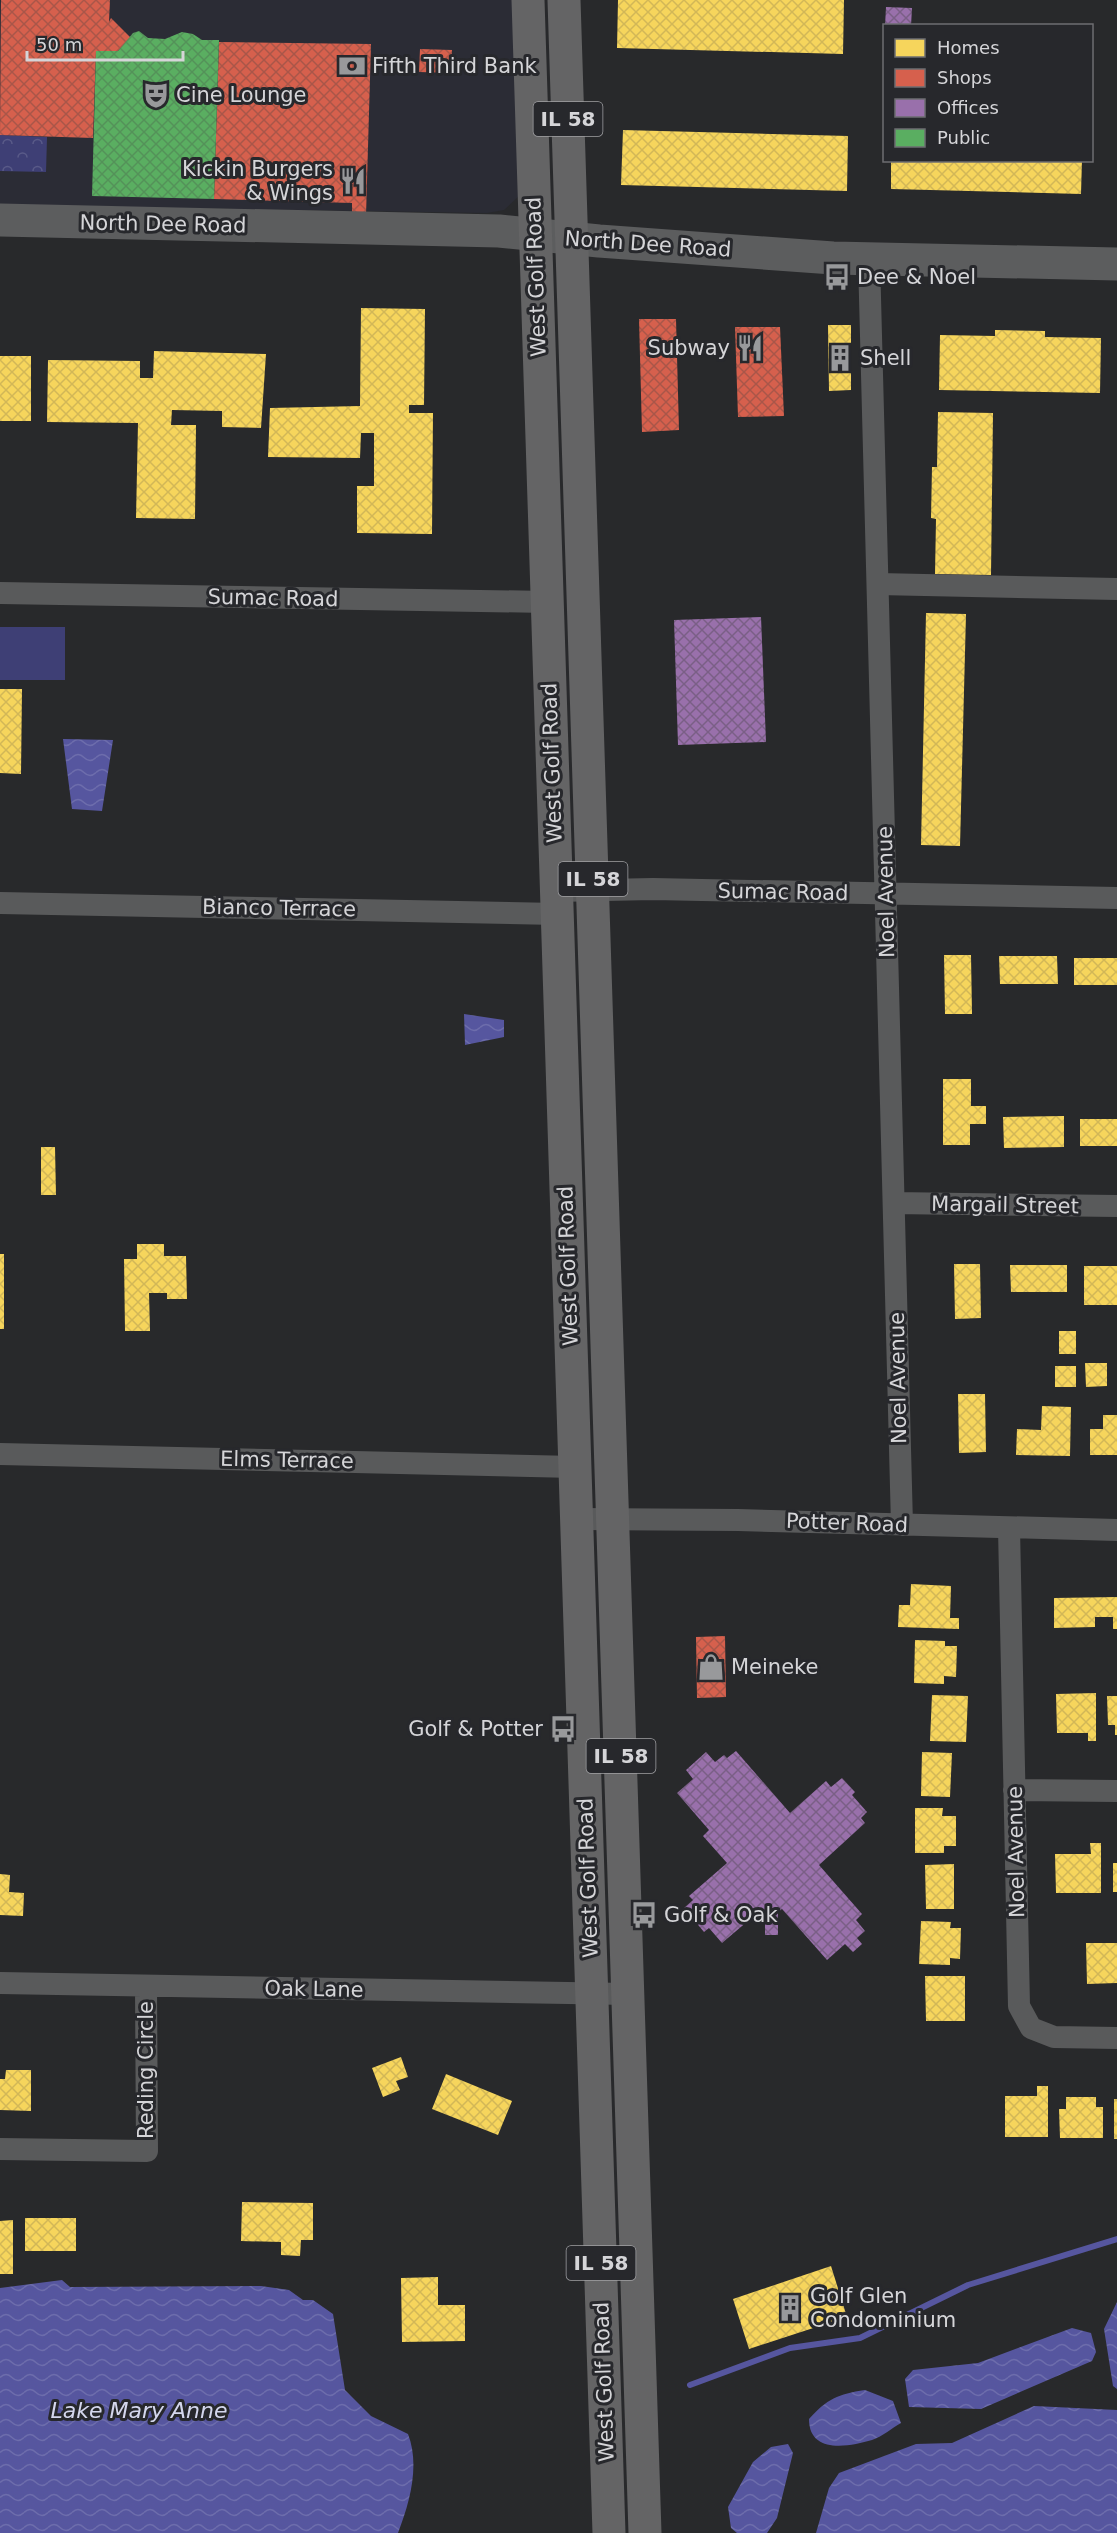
<svg xmlns="http://www.w3.org/2000/svg" width="1117" height="2533" viewBox="0 0 1117 2533" font-family="'DejaVu Sans',sans-serif">
  <style>
    .built { fill: #2b2c35 }
    .grass { fill: #3e3f75 }
    .forest { fill: url(#forest-crowns) }
    .water { fill: url(#water-waves) }
    .homes { fill: url(#homes-cross-hatch) }
    .shops { fill: url(#shops-cross-hatch) }
    .offices { fill: url(#offices-cross-hatch) }
    .public { fill: url(#public-cross-hatch) }
    .lines { fill: none; stroke-linecap: round; stroke-linejoin: round }
    .stream { stroke: #56569f; stroke-width: 6 }
    .street { stroke: #595a5b; stroke-width: 22 }
    .secondary { stroke: #5c5d5e; stroke-width: 33 }
    .primary { stroke: #646465; stroke-width: 33 }
    .labels { text-anchor: middle; dominant-baseline: central; stroke-width: 6; stroke-linejoin: round; paint-order: stroke }
    .shield { fill: #27282c; stroke: #a1a1a4; stroke-width: 1.5 }
    .shield-label { font-size: 20px; font-weight: bold; fill: #d5d5d8 }
    .poi-label { font-size: 21px; fill: #d5d5d8; stroke: #27282c; text-anchor: start }
    .street-label { font-size: 21px; fill: #d5d5d8; stroke: #27282c }
    .water-label { font-size: 22px; font-style: italic; fill: #d4d7ed; stroke: #27282c }
  </style>
  <defs>
    <pattern id="forest-crowns" width="20" height="18" patternUnits="userSpaceOnUse" patternTransform="scale(1.5)"><rect width="20" height="18" fill="#3e3f75"/><path d="M2 6a3 3 0 1 1 6 0M12 15a3 3 0 1 1 6 0" fill="none" stroke="#595a88"/></pattern>
    <pattern id="water-waves" width="16" height="10" patternUnits="userSpaceOnUse" patternTransform="scale(1.5)"><rect width="16" height="10" fill="#56569f"/><path d="M0 5q4-4 8 0t8 0" fill="none" stroke="#6d6dac"/></pattern>
    <pattern id="homes-cross-hatch" width="8" height="8" patternUnits="userSpaceOnUse" patternTransform="scale(1.5)"><rect width="8" height="8" fill="#f6d55c"/><path d="M0 0l8 8M0 8l8-8" fill="none" stroke="#d2b757"/></pattern>
    <pattern id="shops-cross-hatch" width="8" height="8" patternUnits="userSpaceOnUse" patternTransform="scale(1.5)"><rect width="8" height="8" fill="#d6604d"/><path d="M0 0l8 8M0 8l8-8" fill="none" stroke="#a95649"/></pattern>
    <pattern id="offices-cross-hatch" width="8" height="8" patternUnits="userSpaceOnUse" patternTransform="scale(1.5)"><rect width="8" height="8" fill="#9970ab"/><path d="M0 0l8 8M0 8l8-8" fill="none" stroke="#7a5f86"/></pattern>
    <pattern id="public-cross-hatch" width="8" height="8" patternUnits="userSpaceOnUse" patternTransform="scale(1.5)"><rect width="8" height="8" fill="#5aae61"/><path d="M0 0l8 8M0 8l8-8" fill="none" stroke="#549259"/></pattern>
  </defs>
  <rect width="100%" height="100%" fill="#28292b"/>
  <!-- built -->
  <path class="built" d="M0,0H515L518,197L504,210L487,213L0,205Z"/>
  <!-- grass -->
  <path class="grass" d="M0,627H65V680H0Z"/>
  <!-- forest -->
  <path class="forest" d="M0,135L47,137L46,172L0,171Z"/>
  <!-- water -->
  <path class="water" d="M63,739L113,740L102,811L72,809Z
    M464,1014L504,1020V1037L465,1045Z
    M62,2280L70,2287L261,2286L289,2290L303,2300H313L333,2314L345,2390L371,2416L408,2434C420,2465 410,2502 398,2533H0V2288Z
    M1117,2302V2389L1113,2386L1104,2329Z
    M1072,2328L1091,2333L1096,2352L1092,2361L981,2409L909,2407L905,2379L913,2370L978,2363Z
    M865,2390L893,2401L901,2423C892,2428 882,2437 872,2440C848,2447 809,2454 809,2419C827,2399 838,2394 865,2390Z
    M1034,2406L1117,2410V2533H816L829,2488L839,2473L916,2444L952,2443Z
    M788,2444L793,2453L777,2518L767,2533H737L731,2528L728,2507L753,2462L771,2447Z"/>
  <!-- homes -->
  <path class="homes" d="M618,0H844L843,54L617,48Z
    M623,130L848,136L847,191L621,185Z
    M891,160H1082L1081,194L891,189Z
    M361,308L425,309L424,405H409V413H433L432,534L357,533V486H374V433H361L360,458L268,457L270,408L360,406Z
    M828,325H851V390L829,391Z
    M995,330L1045,331V337L1101,338L1100,393L939,390L940,335L995,336Z
    M154,351L266,354L261,428L222,427V411L172,410L171,425H196L195,519L136,518L138,423L47,422L48,360L140,361V378H153Z
    M0,356H31V421H0Z
    M938,412L993,413L991,575L935,574L936,519L931,518L932,467H937Z
    M926,613L966,614L960,846L921,845Z
    M0,689H22L21,774L0,773Z
    M944,955H971L972,1014H945Z
    M999,956H1057L1058,984H1000Z
    M1074,958H1117V985H1074Z
    M943,1079H971V1106H986V1124H970V1145H943Z
    M1064,1116V1147L1004,1148L1003,1117Z
    M1080,1119H1117V1146H1080Z
    M41,1147H55L56,1195H41Z
    M137,1244H164V1256H186L187,1299H167V1293H149L150,1331H125L124,1259H137Z
    M0,1254H4V1329H0Z
    M954,1264H980L981,1318L955,1319Z
    M1010,1265H1067V1292H1011Z
    M1084,1266H1117V1305H1084Z
    M1059,1331H1076V1354H1059Z
    M1085,1363H1107V1386L1086,1387Z
    M1055,1366H1076V1387H1055Z
    M958,1394H985L986,1452L959,1453Z
    M1042,1406L1071,1407L1070,1456L1016,1455L1017,1429L1041,1430Z
    M1103,1415H1117V1455H1090V1429H1103Z
    M911,1584L951,1586L950,1618H959V1629L898,1627L899,1605H910Z
    M1117,1597V1629H1113V1617H1095V1627L1054,1628V1598Z
    M915,1640L945,1641V1646H957L956,1677L944,1676V1684L914,1683Z
    M1096,1693V1741H1088V1733H1057L1056,1694Z
    M932,1695L968,1696L966,1742L930,1741Z
    M1107,1696H1117V1735H1115V1725H1108Z
    M922,1752L952,1753L950,1797L921,1796Z
    M915,1808H943L942,1816H956V1846H944V1853H915Z
    M1090,1843H1101V1893H1056L1055,1854H1091Z
    M1113,1863H1117V1892H1113Z
    M954,1864V1909H926L925,1865Z
    M0,1874L10,1875L9,1892L24,1893L23,1916L0,1915Z
    M921,1921L951,1922L950,1928H961L960,1959L950,1958V1965L919,1964Z
    M1086,1943H1117V1983L1087,1984Z
    M925,1976H965V2021H926Z
    M401,2057L408,2077L396,2081L400,2090L383,2097L372,2068Z
    M6,2070H31V2111L0,2110V2079H5Z
    M446,2074L512,2101L498,2135L432,2109Z
    M1037,2086H1048V2137H1005V2096H1037Z
    M1066,2097H1096V2107H1103V2138H1060L1059,2109H1066Z
    M1114,2099H1117V2139H1114Z
    M242,2202L313,2203V2240H301L300,2256L281,2255V2242L241,2241Z
    M25,2218H76V2251H25Z
    M13,2220V2274H0V2221Z
    M831,2266L847,2317L749,2349L733,2299Z
    M438,2277V2305H465V2341L402,2342L401,2278Z"/>
  <!-- shops -->
  <path class="shops" d="M1,0H110L109,22L111,18L131,38L118,51H96L93,138L0,135Z
    M219,42L371,44L366,216H352V203L214,199Z
    M420,49L452,50L451,73L419,72Z
    M639,319H676L679,430L642,432Z
    M735,327H780L784,416L738,417Z
    M725,1636L726,1697L697,1698L696,1637Z"/>
  <!-- offices -->
  <path class="offices" d="M886,7L912,8L911,26H885Z
    M761,617L766,742L678,745L674,620Z
    M736,1751L790,1813L826,1781L831,1787L842,1778L855,1792L852,1795L867,1812L861,1818L865,1823L819,1865L862,1914L856,1920L865,1931L857,1938L862,1944L853,1952L845,1944L827,1960L782,1909L778,1912V1935H765V1913L762,1909L722,1943L709,1928L704,1932L684,1908L693,1900L689,1896L727,1863L703,1836L709,1830L677,1793L693,1779L686,1770L706,1752L715,1762L724,1755L727,1758Z"/>
  <!-- public -->
  <path class="public" d="M139,31L148,38L165,39L182,32L193,34L202,40H219L214,199L92,196L96,51H118L133,33Z"/>
  <g class="lines">
    <!-- stream -->
    <path class="stream" d="M690,2385L790,2348L860,2338L968,2285L1117,2239"/>
    <!-- street -->
    <path class="street" d="M869,259L902,1525
      M878,584L1117,589
      M0,593L547,602
      M556,891L653,889L1117,898
      M0,903L557,914
      M894,1203L1117,1206
      M0,1454L575,1467
      M577,1519L738,1520L1117,1530
      M1009,1528L1019,2006L1031,2028L1054,2037L1117,2038
      M1014,1790L1117,1791
      M0,1983L628,1994
      M0,2149L147,2151L146,1987"/>
    <!-- secondary -->
    <path class="secondary" d="M0,220L499,231L599,241L833,258L1117,264"/>
    <!-- primary -->
    <path class="primary" d="M528,0L609,2533
      M564,0L645,2533"/>
  </g>
  <!-- icons -->
  <defs>
    <symbol id="bank-bare" viewBox="-9 -9 18 18"><path d="M-6-4H6V4H-6ZM0-2.3a2.3 2.3 0 1 0 0 4.6a2.3 2.3 0 1 0 0-4.6Z" fill="#98999b" stroke="#27282c" stroke-width="2.5" paint-order="stroke"/></symbol>
    <symbol id="theatre-bare" viewBox="-9 -9 18 18"><path d="M-5-5.5Q0-4 5-5.5V0Q5 5 0 6Q-5 5-5 0ZM-3.3-2.5H-1v1.5H-3.3ZM1-2.5H3.3v1.5H1ZM-2.8 1Q0 5.5 2.8 1Z" fill="#98999b" stroke="#27282c" stroke-width="2.5" paint-order="stroke"/></symbol>
    <symbol id="restaurant-bare" viewBox="-9 -9 18 18"><path d="M-5-6h1v4h1v-4h1v4h1v-4h1v5L-1.5 .5V6h-2V.5L-5-1ZM5-6V6H3V1.5H1.5Q1.5-4 5-6Z" fill="#98999b" stroke="#27282c" stroke-width="2.5" paint-order="stroke"/></symbol>
    <symbol id="bus-bare" viewBox="-9 -9 18 18"><path d="M-5-6H5V4H4V6H2V4H-2V6H-4V4H-5ZM-3.5-4V0h7V-4ZM-3.5 1.2v1.5H-2V1.2ZM2 1.2v1.5H3.5V1.2Z" fill="#98999b" stroke="#27282c" stroke-width="2.5" paint-order="stroke"/></symbol>
    <symbol id="building-bare" viewBox="-9 -9 18 18"><path d="M-4-6H4V6H1V3H-1V6H-4ZM-2.5-4.3h1.7v1.8h-1.7ZM.8-4.3h1.7v1.8H.8ZM-2.5-1h1.7V.8h-1.7ZM.8-1h1.7V.8H.8Z" fill="#98999b" stroke="#27282c" stroke-width="2.5" paint-order="stroke"/></symbol>
    <symbol id="shop-bare" viewBox="-9 -9 18 18"><path d="M-5-2.5h2.3a2.7 3.5 0 0 1 5.4 0H5L5.5 6h-11ZM-1.5-2.5h3a1.5 2.3 0 0 0-3 0Z" fill="#98999b" stroke="#27282c" stroke-width="2.5" paint-order="stroke"/></symbol>
  </defs>
  <g fill-rule="evenodd">
    <use href="#bank-bare" x="333" y="47" width="38" height="38"/>
    <use href="#theatre-bare" x="137" y="76" width="38" height="38"/>
    <use href="#restaurant-bare" x="334" y="162" width="38" height="38"/>
    <use href="#bus-bare" x="818" y="258" width="38" height="38"/>
    <use href="#restaurant-bare" x="731" y="329" width="38" height="38"/>
    <use href="#building-bare" x="821" y="339" width="38" height="38"/>
    <use href="#shop-bare" x="692" y="1648" width="38" height="38"/>
    <use href="#bus-bare" x="544" y="1710" width="38" height="38"/>
    <use href="#bus-bare" x="625" y="1896" width="38" height="38"/>
    <use href="#building-bare" x="771" y="2289" width="38" height="38"/>
  </g>
  <g class="labels">
    <!-- shield labels -->
    <g class="shield">
      <rect x="533.5" y="102" width="69" height="34" rx="4.5"/>
      <rect x="558.5" y="862" width="69" height="34" rx="4.5"/>
      <rect x="586.5" y="1739" width="69" height="34" rx="4.5"/>
      <rect x="566.5" y="2246" width="69" height="34" rx="4.5"/>
    </g>
    <g class="shield-label">
      <text x="568" y="119">IL 58</text>
      <text x="593" y="879">IL 58</text>
      <text x="621" y="1756">IL 58</text>
      <text x="601" y="2263">IL 58</text>
    </g>
    <!-- poi labels -->
    <g class="poi-label">
      <text x="372" y="66">Fifth Third Bank</text>
      <text x="176" y="95">Cine Lounge</text>
      <text x="333" y="169" text-anchor="end">Kickin Burgers<tspan x="333" dy="24">&amp; Wings</tspan></text>
      <text x="857" y="277">Dee &amp; Noel</text>
      <text x="730" y="348" text-anchor="end">Subway</text>
      <text x="860" y="358">Shell</text>
      <text x="731" y="1667">Meineke</text>
      <text x="543" y="1729" text-anchor="end">Golf &amp; Potter</text>
      <text x="664" y="1915">Golf &amp; Oak</text>
      <text x="810" y="2296">Golf Glen<tspan x="810" dy="24">Condominium</tspan></text>
    </g>
    <!-- street labels -->
    <g class="street-label">
      <text transform="translate(163 224) rotate(1)">North Dee Road</text>
      <text transform="translate(648 244) rotate(4)">North Dee Road</text>
      <text transform="translate(536 277) rotate(-92)">West Golf Road</text>
      <text transform="translate(273 598) rotate(1)">Sumac Road</text>
      <text transform="translate(552 763) rotate(-92)">West Golf Road</text>
      <text transform="translate(783 892) rotate(1)">Sumac Road</text>
      <text transform="translate(886 892) rotate(-91)">Noel Avenue</text>
      <text transform="translate(279 908) rotate(1)">Bianco Terrace</text>
      <text transform="translate(1005 1205) rotate(1)">Margail Street</text>
      <text transform="translate(568 1266) rotate(-92)">West Golf Road</text>
      <text transform="translate(898 1378) rotate(-91)">Noel Avenue</text>
      <text transform="translate(287 1460) rotate(1)">Elms Terrace</text>
      <text transform="translate(847 1523) rotate(2)">Potter Road</text>
      <text transform="translate(1016 1852) rotate(-91)">Noel Avenue</text>
      <text transform="translate(588 1878) rotate(-92)">West Golf Road</text>
      <text transform="translate(314 1989) rotate(1)">Oak Lane</text>
      <text transform="translate(146 2070) rotate(-90)">Reding Circle</text>
      <text transform="translate(604 2382) rotate(-92)">West Golf Road</text>
    </g>
    <!-- water labels -->
    <g class="water-label">
      <text x="139" y="2410">Lake Mary Anne</text>
    </g>
  </g>
  <!-- legend -->
  <rect x="883" y="24" width="210" height="138" fill="#27282c" stroke="#6d6d71" stroke-width="1.5"/>
  <rect x="895" y="39" width="30" height="18" fill="#f6d55c" stroke="#6d6d71" stroke-width="1.5"/>
  <text x="937" y="54" font-size="18" fill="#d5d5d8">Homes</text>
  <rect x="895" y="69" width="30" height="18" fill="#d6604d" stroke="#6d6d71" stroke-width="1.5"/>
  <text x="937" y="84" font-size="18" fill="#d5d5d8">Shops</text>
  <rect x="895" y="99" width="30" height="18" fill="#9970ab" stroke="#6d6d71" stroke-width="1.5"/>
  <text x="937" y="114" font-size="18" fill="#d5d5d8">Offices</text>
  <rect x="895" y="129" width="30" height="18" fill="#5aae61" stroke="#6d6d71" stroke-width="1.5"/>
  <text x="937" y="144" font-size="18" fill="#d5d5d8">Public</text>
  <!-- scale -->
  <path d="M27 51v9h156v-9" fill="none" stroke="#d5d5d8" stroke-width="3"/>
  <text x="36" y="51" font-size="18" fill="#d5d5d8" stroke="#27282c" stroke-width="4.5" paint-order="stroke">50 m</text>
</svg>
